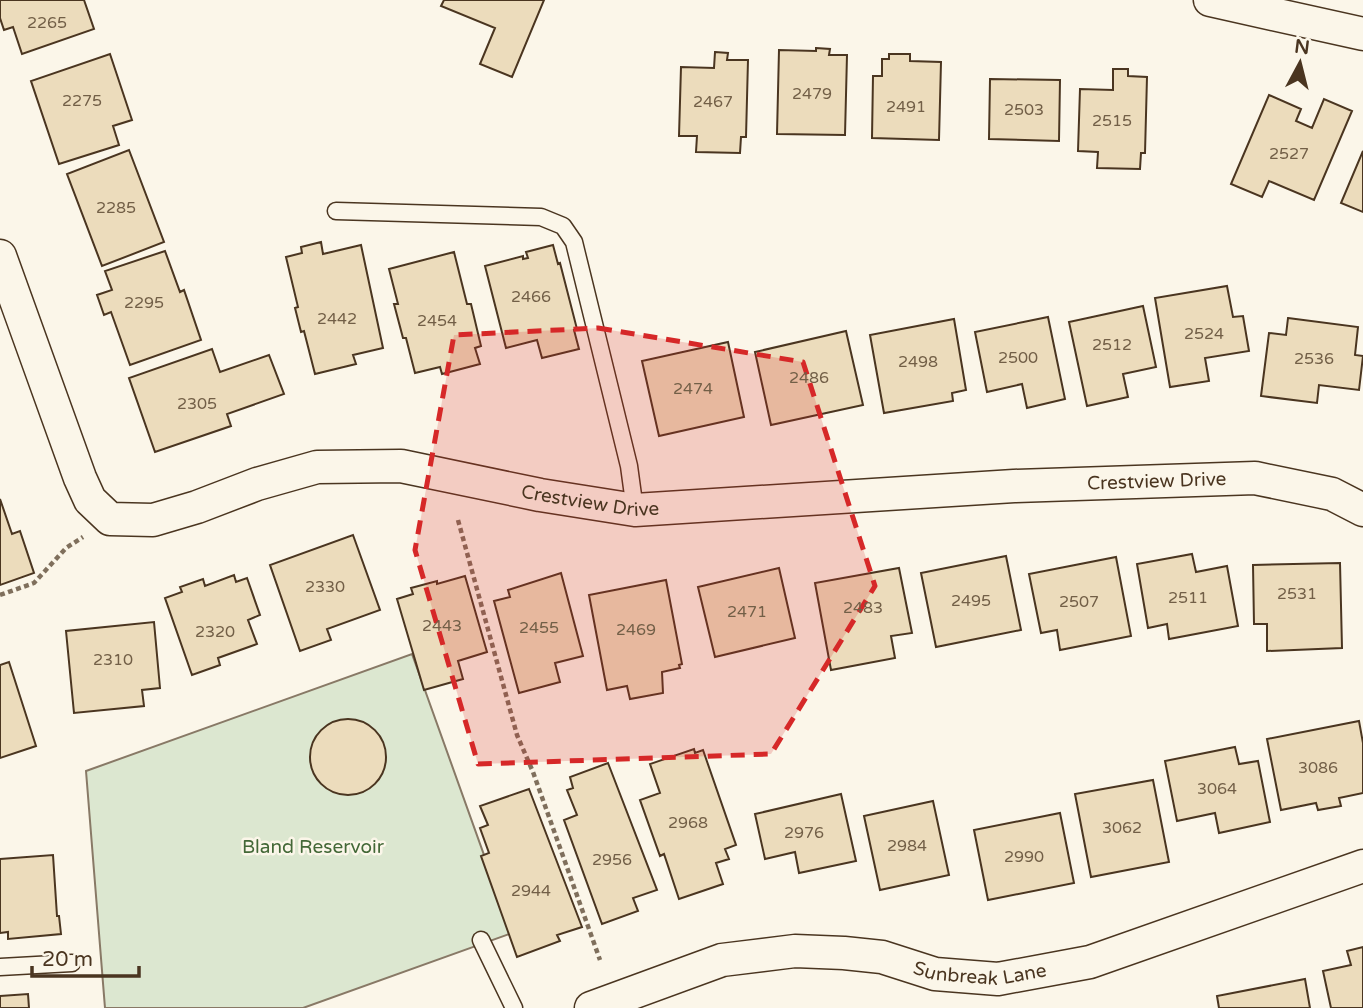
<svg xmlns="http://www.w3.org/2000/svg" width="1363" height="1008" viewBox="0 0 1363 1008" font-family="'Varela Round',sans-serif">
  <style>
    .green { fill: #dce7d0; stroke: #887966; stroke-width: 2 }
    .building { fill: #ecdcbc; stroke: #4a3520; stroke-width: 2 }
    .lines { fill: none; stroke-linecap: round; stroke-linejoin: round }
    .lane-casing { stroke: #4a3520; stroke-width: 19 }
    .street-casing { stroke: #4a3520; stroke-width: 35 }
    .path { stroke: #7f6f5c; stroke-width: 4.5; stroke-dasharray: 5 3.5; stroke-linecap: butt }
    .lane { stroke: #fbf6e9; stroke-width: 16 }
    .street { stroke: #fbf6e9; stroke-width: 32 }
    .marked { fill: #d62828; fill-opacity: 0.2; stroke: #d62828; stroke-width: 5; stroke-dasharray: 14 9; stroke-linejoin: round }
    .labels { text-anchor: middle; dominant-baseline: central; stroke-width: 5; stroke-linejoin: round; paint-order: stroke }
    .number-label { font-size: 16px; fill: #725f47 }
    .street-label { font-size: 19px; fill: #4a3520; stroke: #fbf6e9 }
    .park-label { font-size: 19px; fill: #436837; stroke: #fbf6e9 }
  </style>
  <rect width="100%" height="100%" fill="#fbf6e9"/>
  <!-- green -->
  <path class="green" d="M412,654L512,933L303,1008H105L86,771Z"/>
  <!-- building -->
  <path class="building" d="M0,0H84L94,29L22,54L13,27L4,30L0,18Z
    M444,0H544L512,77L480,64L495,28L441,6Z
    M816,48L830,49L829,55H847L845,135L777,134L779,50L816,51Z
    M715,52L728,53L727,60H748L746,137H741L740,153L696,152L697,136H679L681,67L714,68Z
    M110,54L132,120L113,126L119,145L59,164L31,81Z
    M889,54H910V61L941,62L939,140L872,138L873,76H882V59H889Z
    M1113,69H1128V76L1147,77L1145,153H1141L1140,169L1097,168L1098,152L1078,151L1080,89L1113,90Z
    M990,79L1060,80L1059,141L989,139Z
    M1269,95L1301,109L1296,121L1312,128L1324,99L1352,111L1314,200L1269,181L1262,197L1231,184Z
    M129,150L164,242L102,266L67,174Z
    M1363,151V212L1341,203Z
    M321,242L323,254L361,245L383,348L353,355L356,364L315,374L304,331L301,332L295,308L298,307L286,257L302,253L301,247Z
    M553,245L558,264L560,263L577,329L574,330L579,349L542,358L537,340L506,348L485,266L523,256V259L528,258L526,252Z
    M165,251L180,292L184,290L201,340L130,365L111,312L104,315L97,295L112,290L105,271Z
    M454,252L467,304H471L481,346L475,348L480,364L442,374L440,367L415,373L406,338H403L394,304H398L389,269Z
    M1227,286L1233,317L1243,316L1249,351L1205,358L1209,381L1170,387L1155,298Z
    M1143,306L1156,367L1123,374L1128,397L1087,406L1069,322Z
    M1048,317L1065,399L1027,408L1022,384L987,392L975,332Z
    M1288,318L1358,327L1355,355L1363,356L1359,390L1319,385L1317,403L1261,396L1269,333L1286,335Z
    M954,319L966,390L952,393L953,401L884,413L870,335Z
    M846,331L863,405L771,425L755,352Z
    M728,342L744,417L659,436L642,361Z
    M212,349L220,372L269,355L284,394L227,414L231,426L155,452L129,378Z
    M0,499L12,534L20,531L34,573L0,585Z
    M353,535L380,610L327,629L331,640L300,651L270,565Z
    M1192,554L1196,572L1227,566L1238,626L1169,639L1167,624L1148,628L1137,564Z
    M1006,556L1021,630L936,647L921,573Z
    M1116,557L1131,636L1060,650L1057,630L1041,633L1029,574Z
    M1340,563L1342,648L1267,651V624H1254L1253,565Z
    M779,568L795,638L715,657L698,587Z
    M899,568L912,633L891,636L895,658L831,670L815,583Z
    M561,573L583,656L555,663L560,682L519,693L494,601L510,597L508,590Z
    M234,575L236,582L247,578L260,615L248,620L257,644L218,658L220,665L192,675L165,598L182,592L180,587L203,579L205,586Z
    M465,576L487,652L458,661L463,679L424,690L397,599L413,594L411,588L437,581V584Z
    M666,580L682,664L679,665L680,668L662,672L663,693L630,699L627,686L607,690L589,595Z
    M154,622L160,688L142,690L144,706L74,713L66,631Z
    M9,662L36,746L0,758V665Z
    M310 757a38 38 0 1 1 76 0a38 38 0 1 1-76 0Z
    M1359,721L1363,743V793L1339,798L1341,806L1318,810L1316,803L1281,810L1267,739Z
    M1235,747L1239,764L1258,761L1270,822L1219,833L1215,813L1177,821L1165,761Z
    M694,749L695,753L703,750L736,845L725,849L729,859L716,863L723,884L679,899L664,854L660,856L640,800L660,793L650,764Z
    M608,763L657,890L633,898L638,911L602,924L564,820L577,815L567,790L573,788L570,777Z
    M1153,780L1169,862L1091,877L1075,794Z
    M529,789L582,927L557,935L560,941L517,957L481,856L489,853L480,828L488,825L480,806Z
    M841,794L856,861L799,873L795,852L765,859L755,814Z
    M933,801L949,875L880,890L864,816Z
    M1060,813L1074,883L988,900L974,830Z
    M53,855L57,916H59L61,934L8,939V932L0,933V859Z
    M1363,947V1008H1331L1323,971L1351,965L1347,951Z
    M1305,979L1310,1008H1219L1217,996Z
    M28,994L29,1008H0V996Z"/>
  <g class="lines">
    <defs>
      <path id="lane" d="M336,211L541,217L563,226L574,242L629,466L635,510
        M481,940L514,1008
        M0,967L72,963"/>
      <g id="street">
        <path d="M1210,0L1363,34"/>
        <path id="s1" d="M0,256L80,478L90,500L110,519L153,520L197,507L257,484L317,467L401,466L540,495L635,510L1014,486L1255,478L1332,494L1363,510"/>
        <path id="s2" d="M591,1008L722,960L795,951L844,953L882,957L935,974L998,979L1090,962L1363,866"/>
      </g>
    </defs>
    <!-- lane casing -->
    <use href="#lane" class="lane-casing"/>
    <!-- street casing -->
    <use href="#street" class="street-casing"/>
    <!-- path -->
    <path class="path" d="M458,520L517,735L533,772L600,960
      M0,595L34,583L66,548L83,537"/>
    <!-- lane -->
    <use href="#lane" class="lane"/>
    <!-- street -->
    <use href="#street" class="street"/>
  </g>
  <!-- marked area -->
  <path class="marked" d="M598,328L803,362L875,586L771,754L478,764L415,550L454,335Z"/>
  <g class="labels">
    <!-- number labels -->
    <g class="number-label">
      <text x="47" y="23">2265</text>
      <text x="812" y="94">2479</text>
      <text x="82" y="101">2275</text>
      <text x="713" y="102">2467</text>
      <text x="906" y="107">2491</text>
      <text x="1024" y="110">2503</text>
      <text x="1112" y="121">2515</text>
      <text x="1289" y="154">2527</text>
      <text x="116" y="208">2285</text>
      <text x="531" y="297">2466</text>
      <text x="144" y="303">2295</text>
      <text x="337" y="319">2442</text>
      <text x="437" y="321">2454</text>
      <text x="1204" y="334">2524</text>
      <text x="1112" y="345">2512</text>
      <text x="1018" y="358">2500</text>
      <text x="1314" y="359">2536</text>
      <text x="918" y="362">2498</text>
      <text x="809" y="378">2486</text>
      <text x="693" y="389">2474</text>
      <text x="197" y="404">2305</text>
      <text x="325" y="587">2330</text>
      <text x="1297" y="594">2531</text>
      <text x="1188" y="598">2511</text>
      <text x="971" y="601">2495</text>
      <text x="1079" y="602">2507</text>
      <text x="863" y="608">2483</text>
      <text x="747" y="612">2471</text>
      <text x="442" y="626">2443</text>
      <text x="539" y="628">2455</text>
      <text x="636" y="630">2469</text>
      <text x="215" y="632">2320</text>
      <text x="113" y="660">2310</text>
      <text x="1318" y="768">3086</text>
      <text x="1217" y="789">3064</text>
      <text x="688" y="823">2968</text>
      <text x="1122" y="828">3062</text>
      <text x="804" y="833">2976</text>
      <text x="907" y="846">2984</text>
      <text x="1024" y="857">2990</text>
      <text x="612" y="860">2956</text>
      <text x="531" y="891">2944</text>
    </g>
    <!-- street labels -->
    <g class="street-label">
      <text stroke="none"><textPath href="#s1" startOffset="1348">Crestview Drive</textPath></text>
      <text stroke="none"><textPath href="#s1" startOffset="780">Crestview Drive</textPath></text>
      <text stroke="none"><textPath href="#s2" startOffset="401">Sunbreak Lane</textPath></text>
    </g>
    <!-- park labels -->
    <g class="park-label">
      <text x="313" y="847">Bland Reservoir</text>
    </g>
  </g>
  <!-- north arrow -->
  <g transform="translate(1300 63) rotate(7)" stroke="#fbf6e9" stroke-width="5" paint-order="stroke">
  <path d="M0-5L12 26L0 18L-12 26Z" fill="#4a3520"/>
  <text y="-10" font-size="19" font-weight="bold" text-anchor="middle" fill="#4a3520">N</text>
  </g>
  <!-- scale -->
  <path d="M32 966v10h107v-10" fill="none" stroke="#4a3520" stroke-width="3.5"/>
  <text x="42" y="966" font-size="21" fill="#4a3520" stroke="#fbf6e9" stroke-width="5" paint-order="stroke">20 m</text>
</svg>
